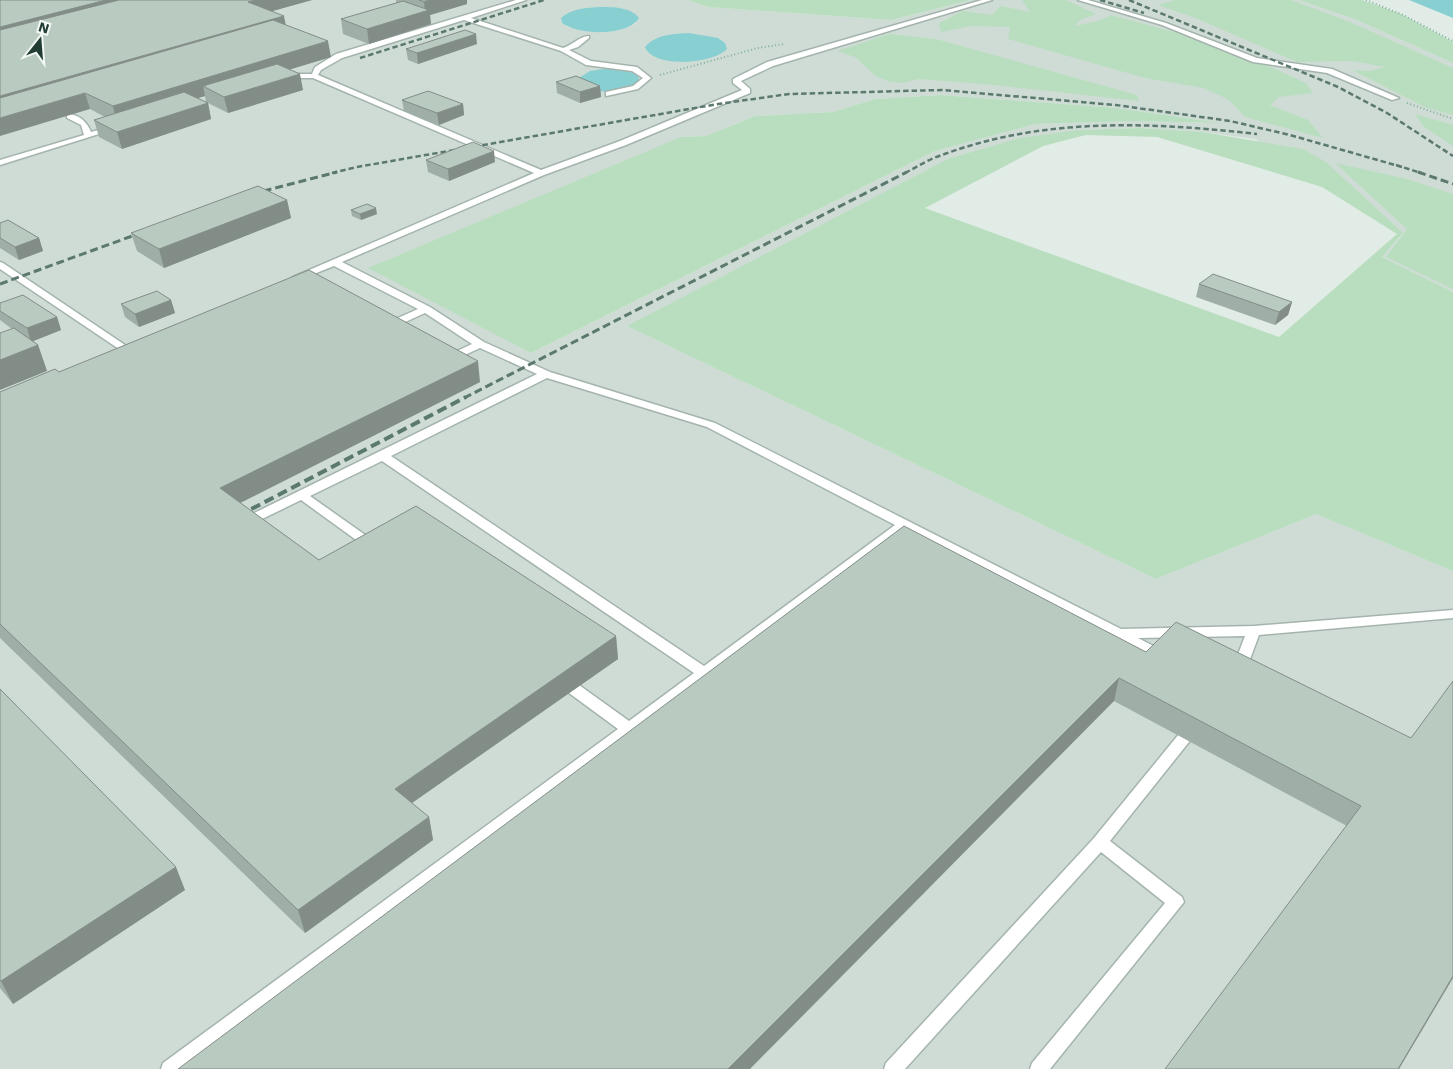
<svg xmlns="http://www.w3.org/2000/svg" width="1453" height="1069" viewBox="0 0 1453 1069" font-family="'Work Sans',sans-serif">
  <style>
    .built { fill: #cfdcd5; fill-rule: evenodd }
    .green { fill: #b9debf; fill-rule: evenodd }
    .water { fill: #88cfd2 }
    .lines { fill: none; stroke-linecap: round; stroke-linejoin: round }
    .service-casing { stroke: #a4b4ad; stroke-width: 3 }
    .path { stroke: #81b09c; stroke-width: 2; stroke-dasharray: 1 2.5; stroke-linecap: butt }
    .service { fill: #fff; fill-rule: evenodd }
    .rail-far2 { stroke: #5b796e; stroke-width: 2.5; stroke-dasharray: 5.5 3; stroke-linecap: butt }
    .rail-far1 { stroke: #5b796e; stroke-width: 3; stroke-dasharray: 8 4; stroke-linecap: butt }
    .rail { stroke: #5b796e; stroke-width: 4; stroke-dasharray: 10 5; stroke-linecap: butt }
    .wall { fill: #9faea6; fill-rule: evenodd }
    .shaded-wall { fill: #828d87 }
    .building { fill: #b9cac1; stroke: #828d87 }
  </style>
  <rect width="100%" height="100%" fill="#e1ece6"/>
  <!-- built -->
  <path class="built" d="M0,0H687L708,7L891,20L971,0H1299L1357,20L1453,63V292L1382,257L1403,234L1255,139L1202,132L1140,128L1079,130L627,326L1156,579L1316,514L1453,571V1069H0ZM600,7L625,9L636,24L609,32L568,27L562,23L561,18L587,8ZM941,95L1117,108L1218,123L1135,121L1036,124L935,151L531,353L681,137L706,136L755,116L833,112L875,99Z"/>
  <!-- green -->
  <path class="green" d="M687,0H971L891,20L708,7Z
    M1022,0H1066L1096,14L1080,20L1075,26L1098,21L1111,15L1185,35L1273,68L1306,83L1313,93L1279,97L1270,105L1308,120L1323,138L1245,117L1229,100L1204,88L1145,78L1008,39L1010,27L971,26L941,32L939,23L963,11L992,15L1000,6L1030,12Z
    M1175,0H1291L1350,22L1453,68V115L1425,107L1352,70L1371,71L1385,67L1353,61L1297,62L1198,19L1158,5Z
    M1299,0H1362L1401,14L1453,42V63L1357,20Z
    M889,34L936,39L1137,95L1139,101L983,84L919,79L903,83L891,82L877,77L855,57L837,51Z
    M941,95L1117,108L1220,123L1135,121L1036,124L935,151L531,353L368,268L681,137L706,136L755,116L833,112L875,99Z
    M1415,114L1453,125V146L1423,126Z
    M1140,128L1202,132L1303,149L1326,162L1403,233L1382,257L1453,292V571L1316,514L1156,579L627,326L948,159L1020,138L1079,130ZM1086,135L1157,137L1322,187L1397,234L1279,337L925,208L1043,146Z
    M1335,163L1407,179L1453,194V289L1386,257L1407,229Z"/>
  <!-- water -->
  <path class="water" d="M1409,0H1453V18Z
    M600,7C614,7 631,7 639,18C627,37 578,35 562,23L561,18C572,8 586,8 600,7Z
    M689,33L718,38L725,43L727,49C713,64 654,69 645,47C656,34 674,34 689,33Z
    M611,68L632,72L638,76L639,80C630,90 605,95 592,89C588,87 583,81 579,78L590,71Z"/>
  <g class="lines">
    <defs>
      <path id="service" d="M516,0H526L471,18L563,48C572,45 582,35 589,36V38L578,47L569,50L591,61L637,67L651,78L638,89L606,96V92L633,86L643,78L632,71L586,65L561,51L464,20L342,58L321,70L318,75L541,170L620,141L742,90L733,83V79L767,62L982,0H992L773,66L741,81L750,89V93L626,145L544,175L342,262L430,307L484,342L550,372L715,423L1121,629L1254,626L1453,610V618L1259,635L1246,670L1244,673H1234L1232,670L1245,636L1138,638L1165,652L1167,655L1165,658H1155L905,530L185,1069H161L163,1063L618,729L569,693L567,689L569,685H579L629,721L694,673L382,461L310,496L378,544L380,547L378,550H370L301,500L248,526H240L238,523L240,520L537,374L480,348L452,361H444V357L472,344L425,313L390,329H382V325L418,309L334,266L301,279H295L293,277L534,173L313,78H284L280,76L284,74H312L315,67L336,54ZM547,378L707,427L895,525L704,666L391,456Z
        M1078,0H1088L1166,23L1257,58L1332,69L1399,98L1392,100L1327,73L1253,62L1162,25Z
        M67,114C79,114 87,122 91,132L114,126L118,128L0,165V160L84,135L81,125L67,118Z
        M0,262L3,263L131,349L126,352L122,351L0,269Z
        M1184,733L1189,734L1191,738L1189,742L1110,841L1182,897L1184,902L1050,1069H1030L1032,1063L1165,903L1101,852L905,1069H884L886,1063L1094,838L1179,734Z"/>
    </defs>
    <!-- service casing -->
    <use href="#service" class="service-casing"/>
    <!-- path -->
    <path class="path" d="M1366,0L1403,15L1453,41
      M660,75L758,48L784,44
      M1407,103L1453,119"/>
    <!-- service -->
    <use href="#service" class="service"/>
    <!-- rail-far2 -->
    <path class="rail-far2" d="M1100,0L1144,13
      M1129,0L1338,87L1387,113L1453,156
      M360,58L544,0
      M1396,165L1421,173
      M332,173L357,167L718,104L789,94L942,90L1116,105L1230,121L1290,135L1402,167
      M905,173C917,167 929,159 942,155C1044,117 1151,122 1257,134"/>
    <!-- rail-far1 -->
    <path class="rail-far1" d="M1418,172L1453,184
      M252,194L337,172
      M0,284L146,231
      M464,398L907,172"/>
    <!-- rail -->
    <path class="rail" d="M238,516L466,397"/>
  </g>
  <!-- wall -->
  <path class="wall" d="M0,0H312L272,11L286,25L331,57L290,69L303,90L228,113L208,103L211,119L122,149L99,137L94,120L105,117L90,109ZM205,96L206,102L197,98Z
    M396,0H467V4L430,15L431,24L369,44L343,34L341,19L396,3Z
    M477,44L418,64L408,60L406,49Z
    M556,82L600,86L601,97L580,103L557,93Z
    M402,100L463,104L464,115L439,125L404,111Z
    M426,160L495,162L449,181L428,172Z
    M287,200L291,218L164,268L137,251L131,233Z
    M351,210L377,214L361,220L352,216Z
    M0,223L39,238L43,251L19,260L0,248Z
    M1199,284L1292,302L1288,315L1275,325L1196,297Z
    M171,300L175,313L139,327L125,317L121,304Z
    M0,303L57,317L61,330L33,341L38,345L47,371L12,329L0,320Z
    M59,372L480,382L240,503L319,560L616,636L618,659L412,803L429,817L433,840L305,933L0,638V392Z
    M1146,652L1411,738L1347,826L1114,701L178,1069Z
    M0,689L185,890L13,1004L0,988Z"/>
  <!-- shaded-wall -->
  <path class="shaded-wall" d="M106,0H166L0,43V27Z
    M256,0H312L251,17L248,2Z
    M429,0H467V4L430,15L431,24L369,44L367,29L425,11L424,2Z
    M284,16L287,31L0,114V96Z
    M476,34L477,44L418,64L417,53Z
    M328,41L331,57L216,92L203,86L205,96L117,123L113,106Z
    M300,74L303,90L228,113L224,97Z
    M600,86L601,97L580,103V92Z
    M85,93L90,109L0,136V118Z
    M208,103L211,119L122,149L117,132Z
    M463,104L464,115L439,125L437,113Z
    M494,151L495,162L449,181L448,169Z
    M287,200L291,218L164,268L159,249Z
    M376,208L377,214L361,220L360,214Z
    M39,238L43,251L19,260L15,247Z
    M171,300L175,313L139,327L135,314Z
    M1292,302L1288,315L1275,325L1279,312Z
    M57,317L61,330L31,342L27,328Z
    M38,345L47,371L0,390V360Z
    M478,361L480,382L226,510L220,488Z
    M616,636L618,659L399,812L395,789Z
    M1119,678L1114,701L750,1069H728Z
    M429,817L433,840L305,933L298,910Z
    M176,867L185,890L13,1004L1,981Z
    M1453,976V978L1399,1069H1398Z"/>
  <!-- building -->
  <path class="building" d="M0,0H106L0,27Z
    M119,0H256L248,2L284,16L0,96V30Z
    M419,0H429L424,2Z
    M403,1L429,10L367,29L341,19Z
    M273,20L328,41L113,106L85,93L0,118V98Z
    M465,30L476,34L417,53L406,49Z
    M277,64L300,74L224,97L203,86Z
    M576,76L600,86L580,92L556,82Z
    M428,91L463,104L437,113L402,100Z
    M184,92L208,103L117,132L94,120Z
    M473,142L494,151L448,169L426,160Z
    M258,186L287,200L159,249L131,233Z
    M367,204L376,208L360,214L351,210Z
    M8,220L39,238L15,247L0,238V223Z
    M309,270L478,361L220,488L319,560L416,506L616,636L395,789L429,817L298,910L0,624V392L55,369L59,372Z
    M1213,274L1292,302L1279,312L1199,284Z
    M157,291L171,300L135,314L121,304Z
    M23,295L57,317L27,328L0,311V303Z
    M14,328L38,345L0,360V333Z
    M904,526L1146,652L1176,622L1411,738L1453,681V976L1398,1069H1165L1361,806L1119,678L728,1069H178Z
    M0,689L176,867L1,981L0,980Z"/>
  <!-- north arrow -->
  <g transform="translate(40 40) rotate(17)" stroke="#f2f8f4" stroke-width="4" paint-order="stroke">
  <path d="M0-4L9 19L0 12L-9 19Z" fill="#213d33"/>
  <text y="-8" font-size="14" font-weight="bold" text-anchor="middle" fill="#213d33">N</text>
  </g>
</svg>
